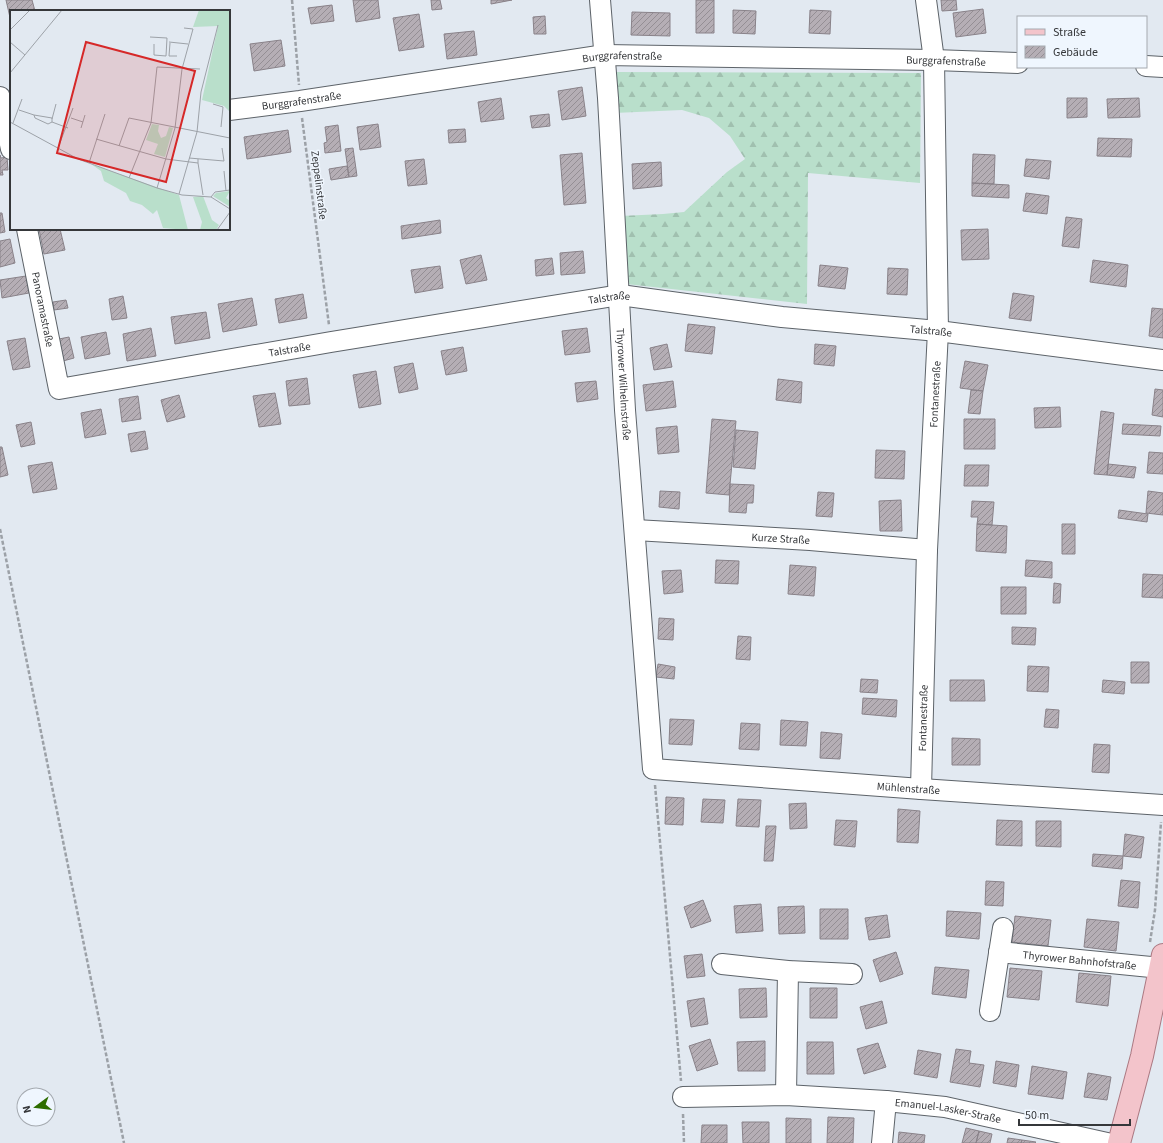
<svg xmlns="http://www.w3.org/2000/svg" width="1163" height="1143" viewBox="0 0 1163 1143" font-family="'Source Sans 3',sans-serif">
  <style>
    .forest { fill: url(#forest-firs) }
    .building { fill: url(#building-hatch); stroke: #898289 }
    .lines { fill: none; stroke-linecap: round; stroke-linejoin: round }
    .minor-casing { stroke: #5d6369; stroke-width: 22 }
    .major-casing { stroke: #ab7982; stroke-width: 24 }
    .path { stroke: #9ca1a7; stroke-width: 2.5; stroke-dasharray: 4 2; stroke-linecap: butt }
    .minor { stroke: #fff; stroke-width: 20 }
    .major { stroke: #f3c4cb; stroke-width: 22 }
    .labels { text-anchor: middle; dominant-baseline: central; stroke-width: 3; stroke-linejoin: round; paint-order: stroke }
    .street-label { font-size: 11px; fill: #35373a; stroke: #eff6fe }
    .inset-road { fill: none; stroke: #9da2a8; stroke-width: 1 }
    .view { fill: #d62828; fill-opacity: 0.15; stroke: #d62828; stroke-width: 2 }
    .inset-edge { fill: none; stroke: #35373a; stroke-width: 2 }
  </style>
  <defs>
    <pattern id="forest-firs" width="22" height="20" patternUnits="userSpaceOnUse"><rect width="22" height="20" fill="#b9dfcb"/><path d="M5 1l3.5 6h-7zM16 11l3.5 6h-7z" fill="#a0c0af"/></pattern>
    <pattern id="building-hatch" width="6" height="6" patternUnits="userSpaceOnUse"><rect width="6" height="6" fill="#b5aeb5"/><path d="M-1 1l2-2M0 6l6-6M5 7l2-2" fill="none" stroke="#948e94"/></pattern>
  </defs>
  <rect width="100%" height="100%" fill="#e2e9f1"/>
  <!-- forest -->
  <path class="forest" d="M614,72L921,73L920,183L808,173L807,304L626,284L620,216L663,214L684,212L727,172L745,159L730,136L709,118L682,110L614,113Z"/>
  <!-- building -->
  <path class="building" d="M6,0H32L35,11H11V22Z
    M353,0H378L380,18L356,22Z
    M431,0H440L442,9L432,10Z
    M491,0H512L491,4Z
    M696,0H714V33H696Z
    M941,0H956L957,10L942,11Z
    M332,5L334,21L311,24L308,8Z
    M983,9L986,33L956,37L953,13Z
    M733,10L756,11L755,34L733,33Z
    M810,10L831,11L830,34L809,33Z
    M632,12L670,13V36L631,35Z
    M419,14L424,47L399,51L393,18Z
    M545,16L546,34H534L533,17Z
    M474,31L477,55L447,59L444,34Z
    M281,40L285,66L254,71L250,44Z
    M582,87L586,116L562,120L558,91Z
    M501,98L504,119L481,122L478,102Z
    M1067,98H1087V117L1067,118Z
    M1139,98L1140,117L1108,118L1107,99Z
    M549,114L550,126L532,128L530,116Z
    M378,124L381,147L360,150L357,127Z
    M338,125L341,151L325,153L324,143L327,142L325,127Z
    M465,129L466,142L449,143L448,130Z
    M288,130L291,152L247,159L244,137Z
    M1098,138L1132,139L1131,157L1097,156Z
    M353,148L357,176L349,177L345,149Z
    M582,153L586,203L564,205L560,155Z
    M973,154L995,155L994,184L972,183Z
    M0,155L1,158L7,157L8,170H2L3,175H0Z
    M424,159L427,184L408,186L405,161Z
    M1026,159L1051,161L1049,179L1024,176Z
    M661,162L662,186L633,189L632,164Z
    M347,166L349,177L331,180L329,169Z
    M972,183L1009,185V198L972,196Z
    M1026,193L1049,196L1047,214L1023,211Z
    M0,213H2L5,232L0,233Z
    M1066,217L1082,219L1079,248L1062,246Z
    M440,220L441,233L402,239L401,226Z
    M39,229H60L65,250L44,254Z
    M988,229L989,259L962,260L961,230Z
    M10,239L15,263L0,267V241Z
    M583,251L585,273L561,275L560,253Z
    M481,255L487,280L466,284L460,260Z
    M552,258L554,274L536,276L535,260Z
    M1093,260L1128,265L1126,287L1090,282Z
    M820,265L848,268L845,289L818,286Z
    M440,266L443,288L415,293L411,270Z
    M888,268L908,269L907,295L887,294Z
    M26,276L29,293L2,298L0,280Z
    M1013,293L1034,296L1031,321L1009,318Z
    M303,294L307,318L279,323L275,299Z
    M123,296L127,318L112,320L109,299Z
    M252,298L257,325L223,332L218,304Z
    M66,300L68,308L54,310L53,302Z
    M1152,308L1163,309V338L1149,336Z
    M206,312L210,338L175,344L171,317Z
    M688,324L715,327L712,354L685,351Z
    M151,328L156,356L127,361L123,334Z
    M587,328L590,352L565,355L562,331Z
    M106,332L110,354L85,359L81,337Z
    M69,337L74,358L63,361L59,339Z
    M25,338L30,367L13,370L7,341Z
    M667,344L672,367L654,370L650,348Z
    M815,344L836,346L834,366L814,364Z
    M463,347L467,371L446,375L441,351Z
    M965,361L988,365L983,391L960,388Z
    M413,363L418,389L399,393L394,367Z
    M376,371L381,404L359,408L353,375Z
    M307,378L310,404L289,406L286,381Z
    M778,379L802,382L801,403L776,400Z
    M596,381L598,399L577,402L575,383Z
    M673,381L676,407L646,411L643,385Z
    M1155,389L1163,390V417L1152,415Z
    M971,390L983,391L980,414L968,413Z
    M275,393L281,424L259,427L253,396Z
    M179,395L185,417L167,422L161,400Z
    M138,396L141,419L122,422L119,399Z
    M1060,407L1061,427L1035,428L1034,408Z
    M101,409L106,434L85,438L81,413Z
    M1101,411L1114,413L1107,475L1094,474Z
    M712,419L736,421L729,495L706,493Z
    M964,419H995V449H964Z
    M31,422L35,444L21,447L16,425Z
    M1123,424L1161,426L1160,436L1122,434Z
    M677,426L679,452L658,454L656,428Z
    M736,430L758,432L755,469L733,467Z
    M145,431L148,449L131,452L128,434Z
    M0,447H2L8,475L0,477Z
    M876,450L905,451L904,479L875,478Z
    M1149,452L1163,453V474L1147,473Z
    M52,462L57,489L33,493L28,466Z
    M1108,464L1136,467L1134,478L1107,475Z
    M965,465H989L988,486H964Z
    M730,484L754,485L753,503H747L746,513L729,512Z
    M660,491L680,492L679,509L659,507Z
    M1148,491L1163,493V515L1146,513Z
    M818,492L834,493L832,517L816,516Z
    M901,500L902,531H880L879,501Z
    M972,501L994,502L992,525L977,524L978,517H971Z
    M1119,510L1148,514L1147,522L1118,518Z
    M977,524L1007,526L1006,553L976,551Z
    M1062,524H1075V554H1062Z
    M716,560L739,561L738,584L715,583Z
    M1026,560L1052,562V578L1025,576Z
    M790,565L816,567L814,596L788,594Z
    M681,570L683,592L664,594L662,571Z
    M1143,574L1163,575V598L1142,597Z
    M1054,583L1061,584L1060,603H1053Z
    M1001,587H1026V614H1001Z
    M659,618L674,619L673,640L658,639Z
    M1012,627L1036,628L1035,645L1012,644Z
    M738,636L751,637L750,660L736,659Z
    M1131,662H1149V683H1131Z
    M658,664L675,667L674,679L656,677Z
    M1028,666L1049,667L1048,692L1027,691Z
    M861,679L878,680L877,693L860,692Z
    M950,680H984L985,701H950Z
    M1103,680L1125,682L1124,694L1102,692Z
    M863,698L897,700L896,717L862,714Z
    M1046,709L1059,710L1058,728L1044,727Z
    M670,719L694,720L692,745L669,744Z
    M781,720L808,722L806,746L780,745Z
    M741,723L760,724L759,750L739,749Z
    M821,732L842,734L840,759L820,758Z
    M952,738L980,739V765H952Z
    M1094,744L1110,745L1109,773L1092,772Z
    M666,797L684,798L683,825L665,824Z
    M703,799L725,800L723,823L701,822Z
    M738,799L761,800L759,827L736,826Z
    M806,803L807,828L790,829L789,804Z
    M898,809L920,811L918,843L897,842Z
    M836,820L857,821L855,847L834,845Z
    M997,820L1022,821V846L996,845Z
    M1036,821H1061V847L1036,846Z
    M766,826H776L773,861H764Z
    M1125,834L1144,837L1141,858L1123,856Z
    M1093,854L1123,856L1122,869L1092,866Z
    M1121,880L1140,882L1138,908L1118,906Z
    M986,881L1004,882L1003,906L985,905Z
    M703,900L711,921L691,928L684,907Z
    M761,904L763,931L736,933L734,906Z
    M804,906L805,933L779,934L778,907Z
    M820,909H848V939H820Z
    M947,911L981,913L979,939L946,936Z
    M887,915L890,937L869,940L865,918Z
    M1015,916L1051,920L1048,946L1012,942Z
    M1087,919L1119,922L1116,951L1084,947Z
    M896,952L903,974L880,982L873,960Z
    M702,954L705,976L687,978L684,956Z
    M935,967L969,970L966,998L932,994Z
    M1010,968L1042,971L1039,1000L1007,997Z
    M1079,973L1111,976L1108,1006L1076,1002Z
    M766,988L767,1017L740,1018L739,989Z
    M810,988H837V1018H810Z
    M704,998L708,1024L691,1027L687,1001Z
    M882,1001L887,1023L866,1029L860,1007Z
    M710,1039L718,1064L697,1071L689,1046Z
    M765,1041V1071H738L737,1042Z
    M807,1042H833L834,1074H807Z
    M878,1043L886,1067L864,1074L857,1049Z
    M956,1049L971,1051L969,1063L984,1065L980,1087L950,1082Z
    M918,1050L941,1054L937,1078L914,1074Z
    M996,1061L1019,1065L1016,1087L993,1083Z
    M1032,1066L1067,1072L1063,1099L1028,1094Z
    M1088,1073L1111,1077L1107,1100L1084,1097Z
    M828,1117L854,1118L853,1143H827Z
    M786,1118L811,1119V1143H786Z
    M742,1122H769V1143H743Z
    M702,1125H727V1143H701Z
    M966,1128L979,1131L976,1143H962Z
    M979,1131L992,1134L990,1143H976Z
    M899,1132L925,1135L924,1143H898Z
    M1008,1138L1022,1140L1021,1143H1007Z
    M1022,1140L1036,1142L1035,1143H1021Z"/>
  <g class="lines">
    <defs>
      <g id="minor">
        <path id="s1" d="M600,0L608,98L625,410L653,769L921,789L1163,805"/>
        <path d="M1146,66L1163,67"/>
        <path d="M0,97L11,149"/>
        <path id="s2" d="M229,110L300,101L605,55L934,60L1018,63"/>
        <path id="s3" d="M27,229L59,389L331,342L620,295L782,317L938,331L1163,360"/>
        <path id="s4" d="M635,530L810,540L927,550"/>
        <path id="s5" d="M921,789L927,550L938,331L934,60L926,0"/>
        <path id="s6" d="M999,952L1161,968"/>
        <path d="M722,964L788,971L852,974"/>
        <path d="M990,1011L1003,928"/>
        <path d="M786,1095L788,971"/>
        <path id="s7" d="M683,1097L786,1095L886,1101L945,1107L1107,1143"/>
        <path d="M882,1143L886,1101"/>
      </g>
      <path id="major" d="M1119,1143L1142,1056L1163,955"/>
    </defs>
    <!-- minor casing -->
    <use href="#minor" class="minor-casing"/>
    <!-- major casing -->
    <use href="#major" class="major-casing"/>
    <!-- path -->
    <path class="path" d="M292,0L299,85
      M302,118L329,325
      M0,529L124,1143
      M655,785L681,1081
      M1150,942L1155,910L1161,822
      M683,1114L684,1143"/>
    <!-- minor -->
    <use href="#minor" class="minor"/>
    <!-- major -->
    <use href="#major" class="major"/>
  </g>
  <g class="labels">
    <!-- street labels -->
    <g class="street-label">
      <text stroke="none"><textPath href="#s2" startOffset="397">Burggrafenstraße</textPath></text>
      <text stroke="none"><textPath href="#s2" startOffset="721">Burggrafenstraße</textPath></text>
      <text stroke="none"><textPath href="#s2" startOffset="73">Burggrafenstraße</textPath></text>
      <text transform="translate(319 185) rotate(83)">Zeppelinstraße</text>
      <text stroke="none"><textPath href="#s3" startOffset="721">Talstraße</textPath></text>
      <text stroke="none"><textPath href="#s3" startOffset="82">Panoramastraße</textPath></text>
      <text stroke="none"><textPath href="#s3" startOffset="1045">Talstraße</textPath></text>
      <text stroke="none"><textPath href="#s3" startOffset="397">Talstraße</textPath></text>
      <text stroke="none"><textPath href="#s1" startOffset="385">Thyrower Wilhelmstraße</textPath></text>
      <text stroke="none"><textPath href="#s5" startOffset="395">Fontanestraße</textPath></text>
      <text stroke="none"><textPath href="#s4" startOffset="146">Kurze Straße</textPath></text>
      <text stroke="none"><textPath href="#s5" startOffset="71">Fontanestraße</textPath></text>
      <text stroke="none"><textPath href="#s1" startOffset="1027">Mühlenstraße</textPath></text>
      <text stroke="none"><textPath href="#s6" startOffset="81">Thyrower Bahnhofstraße</textPath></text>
      <text stroke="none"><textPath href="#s7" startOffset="266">Emanuel-Lasker-Straße</textPath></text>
    </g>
  </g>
  <!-- overview -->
  <g transform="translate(10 10)">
    <rect width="220" height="220" fill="#e2e9f1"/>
    <path d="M220,181L216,188L220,191V197L203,186L206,183Z" fill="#b9dfcb"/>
    <path d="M189,0H220V102L214,96L192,90L208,16L183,17ZM142,114L149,115L148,121L151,128L156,126L159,117L163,118L155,147L144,144L148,134L136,130ZM81,154L169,185L178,220L153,218L147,200L143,204L132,195L120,191L116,183L94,171L91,161ZM193,186L202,210L209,215L206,220H190L192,212L183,187Z" fill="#b9dfcb"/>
    <path class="inset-road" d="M0,20L20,0M140,27L157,28L156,46L144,45V34M0,32L15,45M159,32L178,34M160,33L159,46H167M0,63L52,0M203,94L213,97L211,117M9,100L24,105M61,108L73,112M42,109L46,94M0,112L68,149L147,178L172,185L201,187L220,199M42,112L38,114L25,108L24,105L42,108V112L58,118M3,113L12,89M71,118L75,105M86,129L156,149L188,153V149M109,136L119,108L220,128M48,138L63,98M179,148L214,151L212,138M79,153L95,104M188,153L193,185M214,161L216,181M119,168L141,113L147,57L190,59M147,178L165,118L172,59L183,19L174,18M169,184L187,122L191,82L208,15M201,187L205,182L220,180M207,220L220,202"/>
    <path class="view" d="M76,32L185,61L156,172L47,143Z"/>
    <rect width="220" height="220" class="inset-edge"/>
  </g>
  <!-- legend -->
  <rect x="1017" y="16" width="130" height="52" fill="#eff6fe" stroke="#a5aab0"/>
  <rect x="1025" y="29" width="20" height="6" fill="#f3c4cb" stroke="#a5aab0"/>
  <text x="1053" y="36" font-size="12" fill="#35373a">Straße</text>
  <rect x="1025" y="46" width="20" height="12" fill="url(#building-hatch)" stroke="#a5aab0"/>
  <text x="1053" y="56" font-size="12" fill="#35373a">Gebäude</text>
  <!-- north arrow -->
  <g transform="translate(36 1107) rotate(255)"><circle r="19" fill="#eff6fe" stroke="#a5aab0"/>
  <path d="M0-3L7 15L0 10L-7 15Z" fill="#2e6d00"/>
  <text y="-6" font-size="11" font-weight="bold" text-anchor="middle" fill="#35373a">N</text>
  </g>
  <!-- scale -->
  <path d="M1019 1119v6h111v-6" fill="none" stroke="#35373a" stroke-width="2"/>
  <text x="1025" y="1119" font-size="12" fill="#35373a" stroke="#eff6fe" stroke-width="3" paint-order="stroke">50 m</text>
</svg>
